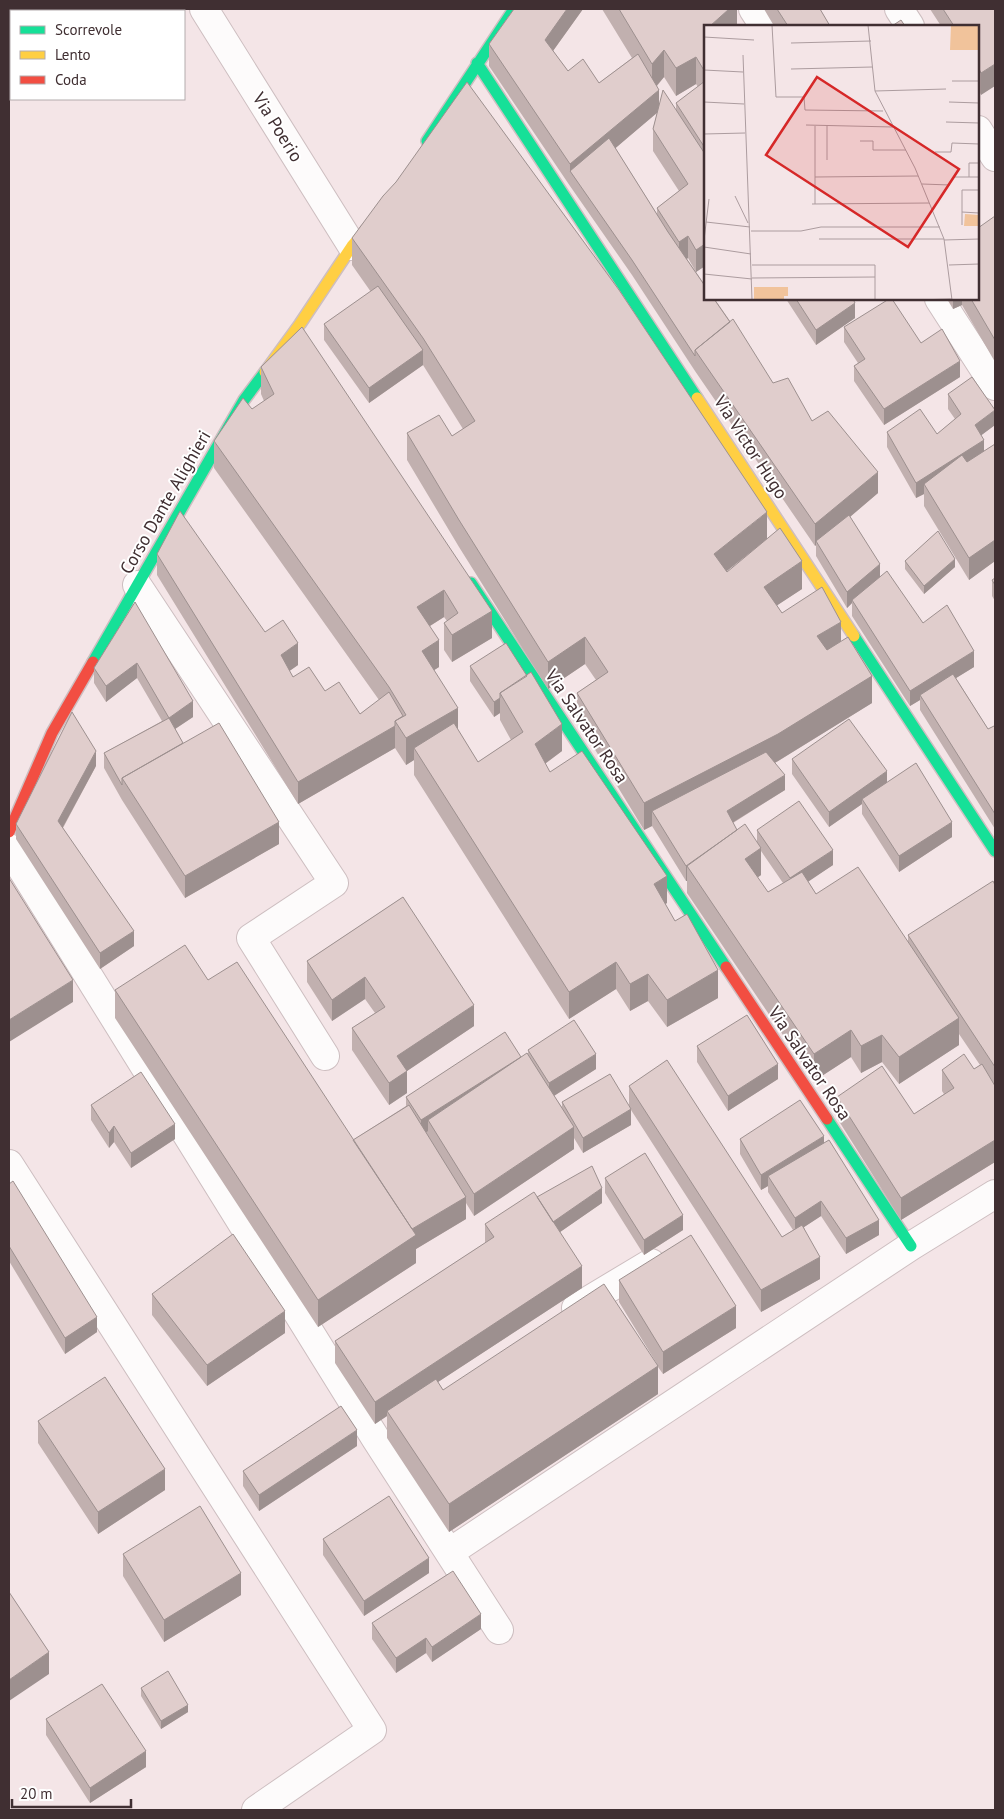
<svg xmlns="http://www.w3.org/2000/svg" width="1004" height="1819" viewBox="0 0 1004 1819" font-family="'PT Sans',sans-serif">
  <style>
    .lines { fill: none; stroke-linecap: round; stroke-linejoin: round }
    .street-casing { stroke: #cdbec0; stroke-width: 30 }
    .fast-casing { stroke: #cdbec0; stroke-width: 14 }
    .slow-casing { stroke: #cdbec0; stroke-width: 14 }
    .jam-casing { stroke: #cdbec0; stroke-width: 14 }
    .street { stroke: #fdfbfb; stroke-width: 28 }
    .fast { stroke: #16e098; stroke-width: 11 }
    .slow { stroke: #ffcf43; stroke-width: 11 }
    .jam { stroke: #f24e42; stroke-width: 11 }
    .wall { fill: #c1b0af; fill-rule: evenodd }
    .shaded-wall { fill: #9d908f }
    .building { fill: #e0cdcc; stroke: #9d908f }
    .labels { text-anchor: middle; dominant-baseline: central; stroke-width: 4; stroke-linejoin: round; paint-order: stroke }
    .street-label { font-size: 18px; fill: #402f32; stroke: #fff }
    .inset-road { fill: none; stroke: #ac9c9f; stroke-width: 1 }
    .view { fill: #d62828; fill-opacity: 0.15; stroke: #d62828; stroke-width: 2.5 }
    .inset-edge { fill: none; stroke: #402f32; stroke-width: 2.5 }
  </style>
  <rect width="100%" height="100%" fill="#f4e5e7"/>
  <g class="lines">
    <defs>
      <path id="street" d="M204,9L352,246
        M753,9L764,26
        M899,9L910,26
        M978,130L995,157
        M939,299L995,386
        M137,585L334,883L251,938L325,1056
        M9,848L376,1439L499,1630
        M9,1164L372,1730L256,1810
        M576,1308L651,1263
        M450,1552L911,1246L995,1194"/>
      <path id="fast" d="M477,63L697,398
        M427,141L514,9
        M471,583L726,967
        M854,636L995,851
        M93,662L244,400L265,372
        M827,1119L911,1246"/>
      <path id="slow" d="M265,372L300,324L352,246L376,219
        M697,398L854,636"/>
      <path id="jam" d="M9,832L52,733L93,662
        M726,967L827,1119"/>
    </defs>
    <!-- street casing -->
    <use href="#street" class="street-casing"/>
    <!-- fast casing -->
    <use href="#fast" class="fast-casing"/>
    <!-- slow casing -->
    <use href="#slow" class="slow-casing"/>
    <!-- jam casing -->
    <use href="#jam" class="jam-casing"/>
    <!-- street -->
    <use href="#street" class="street"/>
    <!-- fast -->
    <use href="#fast" class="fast"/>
    <!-- slow -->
    <use href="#slow" class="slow"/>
    <!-- jam -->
    <use href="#jam" class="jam"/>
  </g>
  <!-- wall -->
  <path class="wall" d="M514,9H583L553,51L568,71L599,83L632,58L602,9H737V26H705V266L696,272L688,258L687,259L773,383L812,421L878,493L850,517L880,577L923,623L974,667L956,678L988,729L995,727V829L920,710V700L910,706L852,616V603L847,608L816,556V545L815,546L695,371L632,275L570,186L489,66V44ZM664,77L676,96L696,84L698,87L676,103V110L659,104L657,86ZM657,113L653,129V151L679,191L657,208V214L615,148Z
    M764,9H820L830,26H774Z
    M930,9H995L981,95L978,89V26H941Z
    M995,216V362L962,305L953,309L947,299H978Z
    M352,238L767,539L802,589L777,605L782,613L841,641L872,703L775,763L785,790L733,823L737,830L757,842V830L833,865L808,881L816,894L908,941V935L995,885V1162L901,1220L837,1118V1097L914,1114L944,1094L942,1091V1070L974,1069L980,1065L959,1034V1045L899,1084L882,1062L861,1073L851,1057L814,1081L687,893V881H686L652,826L644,830L577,720V693L596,680L585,664L548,689L459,547L407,460V433L452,436L463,429L423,365L369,403L324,340V324L371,292L352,265ZM751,552L727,572V571ZM761,851L783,883L768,892L757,878L761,875Z
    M786,299H853L855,318L816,345Z
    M844,327L960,377L884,425L854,381V366L858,363L844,342Z
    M261,367L492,638L452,662L444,650V623L447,621L444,617L430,626L439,667L434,670L458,730L478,762L511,740L500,720V713L494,717L470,681V666L562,751L545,764L550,772L667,903L665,904L718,998L667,1027L648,1001L630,1011L616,989L569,1019L414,775V760L406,765L395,748L298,804L157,575V554L265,632L298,665L289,671L293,677L325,691L360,714L379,700L214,468V441L252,409L264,401L261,394Z
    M948,394L995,425L981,435L984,451L995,444V561L969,580L924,506V494L916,498L887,447V432L937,434L955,419L948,409Z
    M905,561L955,567L924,594L905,569Z
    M995,578V601L992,596V580Z
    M135,602L193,717L175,729L183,743L279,844L185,898L122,800L104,768V753L162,721L137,678L106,702L94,683V668Z
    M792,759L887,783L952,837L899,872L862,814V804L829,827L792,774Z
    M96,766L63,828L134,946L100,969L16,839V824Z
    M403,897L474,1026L407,1071V1093L389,1105L352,1050V1028L375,1013L365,999L332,1021L307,982V961Z
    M208,980L353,1140L406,1106V1097L521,1057L528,1053V1050L596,1069L554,1096L562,1107V1102L629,1106V1086L782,1237L793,1230L768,1192V1186L761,1190L740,1154V1139L824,1144L879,1235L846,1254L821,1216L804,1227L820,1279L761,1312L631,1110V1125L583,1153L574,1138V1149L474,1216L466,1203V1219L416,1249V1263L318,1327L115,1018V990Z
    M697,1046L778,1079L728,1111L697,1062Z
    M91,1105L175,1139L131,1168L114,1142L109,1148L91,1120Z
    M605,1178L683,1230L644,1255L605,1193Z
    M9,1184L97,1332L65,1354L9,1261Z
    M537,1197L602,1203L560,1232L582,1288L438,1382L443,1390L657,1364L619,1302V1280L736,1328L663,1374L658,1367V1394L449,1532L387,1438V1416L375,1424L335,1363V1341L485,1243V1224Z
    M152,1294L285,1333L207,1386L152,1315Z
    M38,1421L165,1490L98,1534L38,1443Z
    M357,1446L259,1511L243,1486V1471Z
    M323,1539L429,1573L364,1616L323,1555Z
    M123,1554L241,1595L164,1642L123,1576Z
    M372,1623L481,1629L432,1662L426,1653L396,1673L372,1639Z
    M141,1688L188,1712L161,1729L141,1696Z
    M46,1719L146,1767L90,1803L46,1735Z"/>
  <!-- shaded-wall -->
  <path class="shaded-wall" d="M567,9H583L545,62V40Z
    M729,9H737V26H710Z
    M664,50V77L652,91V64Z
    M696,57V84L676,96V68Z
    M995,64V86L981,95V73Z
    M659,90V111L577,181L570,171V186V164Z
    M688,236V258L679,263V242Z
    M705,244V266L696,272V250Z
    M953,299H962V305L953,309Z
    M855,303V318L816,345V330Z
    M423,350V365L369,403V388Z
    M960,361V377L884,425V409Z
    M995,410V425L975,440V425Z
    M984,440V455L924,484V494L916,498V483Z
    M878,472V493L818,544L816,541V545L815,546V524Z
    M767,512V539L714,581V554Z
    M995,539V561L969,580V558Z
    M955,559V567L924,594V586Z
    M802,561V589L764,614V587Z
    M880,564V579L852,600V603L847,608V592Z
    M444,590V617L417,634V607Z
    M492,611V638L452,662V635Z
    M841,622V649L817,663V636Z
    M585,637V664L548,689V662Z
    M439,640V667L422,678V651Z
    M298,643V665L281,677V655Z
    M974,651V667L922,699L920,695V700L910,706V691Z
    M137,663V678L106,702V686Z
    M872,676V703L778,761L659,822L652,811V826L644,830V803Z
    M500,698V713L494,717V702Z
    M193,701V717L169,733V718Z
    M458,708V735L414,748V760L406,765V738Z
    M562,724V751L535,771V744Z
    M395,726V748L298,804V782Z
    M96,751V766L58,836V821Z
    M887,771V786L862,799V804L829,827V812Z
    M785,775V790L727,826V811Z
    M279,822V844L185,898V876Z
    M952,822V837L899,872V856Z
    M761,848V875L745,886V859Z
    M833,850V865L790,894V878Z
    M686,866H687V881H686Z
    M667,876V903L654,911V884Z
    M134,931V946L100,969V953Z
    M616,962V989L569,1019V992Z
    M718,970V998L667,1027V1000Z
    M648,974V1001L630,1011V984Z
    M365,977V999L332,1021V1000Z
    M73,980V1002L9,1042V1020Z
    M474,1005V1026L407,1071V1093L389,1105V1083L397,1056Z
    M959,1018V1045L899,1084V1057Z
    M851,1030V1057L814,1081V1054Z
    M882,1035V1062L861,1073V1046Z
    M596,1054V1069L549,1099V1083Z
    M521,1057L428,1120V1131L421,1136V1120Z
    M778,1064V1079L728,1111V1096Z
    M631,1109V1125L583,1153V1138Z
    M175,1124V1139L131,1168V1153Z
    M114,1126V1142L109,1148V1133Z
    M574,1127V1149L474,1216V1194Z
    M824,1136V1151L768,1176V1186L761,1190V1175Z
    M995,1140V1162L901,1220V1198Z
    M602,1188V1203L550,1239V1224Z
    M466,1197V1219L416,1249V1263L318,1327V1300L409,1231Z
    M821,1201V1216L795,1233V1218Z
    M683,1215V1230L644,1255V1240Z
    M879,1220V1235L846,1254V1238Z
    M820,1257V1279L761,1312V1290Z
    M582,1266V1288L389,1414L387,1411V1416L375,1424V1402Z
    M736,1306V1328L663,1374V1352Z
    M285,1311V1333L207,1386V1365Z
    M97,1317V1332L65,1354V1338Z
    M658,1366V1394L449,1532V1504Z
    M357,1430V1446L259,1511V1495Z
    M165,1469V1490L98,1534V1512Z
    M429,1558V1573L364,1616V1601Z
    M241,1573V1595L164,1642V1620Z
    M481,1614V1629L432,1662V1647Z
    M426,1638V1653L396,1673V1658Z
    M49,1652V1674L9,1701V1680Z
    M188,1705V1712L161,1729V1721Z
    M146,1751V1767L90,1803V1788Z"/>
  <!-- building -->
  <path class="building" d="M514,9H567L545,40L568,71L583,59L599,83L638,54L659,90L570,164L489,44Z
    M619,9H729L710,26H705V72L696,57L676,68L664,50L652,64Z
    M777,9H820L830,26H788Z
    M943,9H995V64L981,73L978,67V26H954Z
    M901,20L905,26H892Z
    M705,81V148L676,103Z
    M467,82L619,290L767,512L714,554L727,572L780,528L802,561L764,587L782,613L822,587L841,622L817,636L827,650L848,637L872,676L778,734L644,803L577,693L608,672L585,637L548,662L459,520L407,433L439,415L452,436L475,421L423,338L352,238L383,196L396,182Z
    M663,90L705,154V244L696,250L688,236L679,242L657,208L688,184L653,129Z
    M609,138L668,232L705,286V299H714L730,322L695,350V356L632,260L570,171Z
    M995,216V340L971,299H978V228Z
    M378,286L423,350L369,388L324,324Z
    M796,299H853L855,303L816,330Z
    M889,299H892L921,343L942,329L960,361L884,409L854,366L865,359L844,327Z
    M733,319L773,383L788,378L812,421L828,411L878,472L815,524L695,350Z
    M302,327L492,611L452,635L444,623L458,613L444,590L417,607L439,640L422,651L458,708L406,738L395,721L406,715L389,687L214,441L243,398L252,409L274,394L261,367Z
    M972,377L995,410L975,425L984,440L916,483L887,432L920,409L937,434L961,414L948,394Z
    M995,444V540L969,558L924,484L962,455L967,462Z
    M180,511L265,632L283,620L298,643L281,655L293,677L309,667L325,691L339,682L360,714L389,692L403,716L395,721V726L298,782L157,554Z
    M849,515L880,564L847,592L816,541Z
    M938,531L955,559L924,586L905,561Z
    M887,571L923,623L947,605L974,651L910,691L852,600Z
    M995,578V585L992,580Z
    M135,602L193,701L169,718L137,663L106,686L94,668Z
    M506,643L527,676L500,693V698L494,702L470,666Z
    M531,672L562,724L535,744L550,772L582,751L667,876L654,884L675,921L687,914L718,970L667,1000L648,974L630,984L616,962L569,992L414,748L454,723L478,762L523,732L500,693Z
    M953,674L988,729L994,726L995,727V814L920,695Z
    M72,712L96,751L58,821L134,931L100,953L16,824Z
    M169,718L183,743L122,778V785L104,753Z
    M849,719L887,771L829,812L792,759Z
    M219,723L279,822L185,876L122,778Z
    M766,752L785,775L727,811L737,830L686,866L652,811Z
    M916,763L952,822L899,856L862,799Z
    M799,801L833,850L790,878L757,830Z
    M745,824L761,848L745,859L768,892L802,872L816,894L858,867L959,1018L899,1057L882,1035L861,1046L851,1030L814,1054L687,866Z
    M9,878L73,980L9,1020Z
    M993,881L995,885V1067L908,935Z
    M403,897L474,1005L397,1056L407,1071L389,1083L352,1028L385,1007L365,977L332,1000L307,961Z
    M185,945L208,980L237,962L416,1235L318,1300L115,990Z
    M747,1015L778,1064L728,1096L697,1046Z
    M574,1020L596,1054L549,1083L528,1050Z
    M505,1032L521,1057L421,1120L406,1097Z
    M527,1053L574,1127L474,1194L428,1120Z
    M964,1054L974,1069L982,1064L995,1086V1140L901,1198L837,1097L882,1066L914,1114L954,1088L942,1070Z
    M667,1060L782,1237L802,1225L820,1257L761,1290L629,1086Z
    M141,1072L175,1124L131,1153L114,1126L109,1133L91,1105Z
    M610,1074L631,1109L583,1138L562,1102Z
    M800,1100L824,1136L761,1175L740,1139Z
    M409,1105L466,1197L412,1229L353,1140Z
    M829,1140L879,1220L846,1238L821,1201L795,1218L768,1176Z
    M645,1153L683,1215L644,1240L605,1178Z
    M592,1166L602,1188L553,1222L537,1197Z
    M13,1181L97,1317L65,1338L9,1246V1184Z
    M534,1192L582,1266L375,1402L335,1341L494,1237L485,1224Z
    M233,1234L285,1311L207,1365L152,1294Z
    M691,1235L736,1306L663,1352L619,1280Z
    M604,1284L658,1366L449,1504L387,1411L436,1379L443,1390Z
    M105,1377L165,1469L98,1512L38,1421Z
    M341,1406L357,1430L259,1495L243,1471Z
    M389,1496L429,1558L364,1601L323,1539Z
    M200,1506L241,1573L164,1620L123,1554Z
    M453,1571L481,1614L432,1647L426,1638L396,1658L372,1623Z
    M9,1592L49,1652L9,1680Z
    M168,1671L188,1705L161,1721L141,1688Z
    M102,1684L146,1751L90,1788L46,1719Z"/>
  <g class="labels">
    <!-- street labels -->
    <g class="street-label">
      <text transform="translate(278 127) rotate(58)">Via Poerio</text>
      <text transform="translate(751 447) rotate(57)">Via Victor Hugo</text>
      <text transform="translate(165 502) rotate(-60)">Corso Dante Alighieri</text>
      <text transform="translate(587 726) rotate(56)">Via Salvator Rosa</text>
      <text transform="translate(810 1063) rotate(56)">Via Salvator Rosa</text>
    </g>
  </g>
  <!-- overview -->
  <g transform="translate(704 25)">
    <rect width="275" height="275" fill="#f4e5e7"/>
    <path d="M247,0H275V25H246ZM261,189L275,190V201H260ZM50,262H84V271H80V275H50Z" fill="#f1c39b"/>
    <path class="inset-road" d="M68,0L72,72H100L101,85L179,86M164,0L171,66L211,143L240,214L248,275M0,12L50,15M87,18L167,16M39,30L48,275M87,44L168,42M0,45L39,47M248,56H275M171,66L242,64M0,77L40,79M245,77L275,78M242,97L275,98M102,100L189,102M111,101V179M0,109L41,108M156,116H169V125H202M231,127H247L248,118L275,119M123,135V101M111,152L214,151M250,152H275M265,152V138H275M218,159L246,160M31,171L44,198M108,179L225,178M258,187L275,188M2,197L46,202M258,200V165H275M47,206H97L117,202H236M115,214H240M0,215L5,174M240,215L275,214M0,222L47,229M48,240H171V274M245,240L275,239M0,249L48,254M48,253L171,252M168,275H192M210,275L248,274"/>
    <path class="view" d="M113,52L255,144L204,222L62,130Z"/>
    <rect width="275" height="275" class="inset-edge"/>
  </g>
  <!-- border -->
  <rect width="1004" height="1819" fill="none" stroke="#402f32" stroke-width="20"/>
  <!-- legend -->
  <rect x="10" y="10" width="175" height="90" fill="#ffffff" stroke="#b3acad"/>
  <rect x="20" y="26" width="25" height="8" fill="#16e098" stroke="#b3acad"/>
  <text x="55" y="35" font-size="15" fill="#402f32">Scorrevole</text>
  <rect x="20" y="51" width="25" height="8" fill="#ffcf43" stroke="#b3acad"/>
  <text x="55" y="60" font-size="15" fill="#402f32">Lento</text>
  <rect x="20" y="76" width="25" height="8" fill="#f24e42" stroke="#b3acad"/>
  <text x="55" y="85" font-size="15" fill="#402f32">Coda</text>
  <!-- scale -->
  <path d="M12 1799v8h119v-8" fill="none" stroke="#402f32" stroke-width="2.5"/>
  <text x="20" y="1799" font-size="15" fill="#402f32" stroke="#ffffff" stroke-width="4" paint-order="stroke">20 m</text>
</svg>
